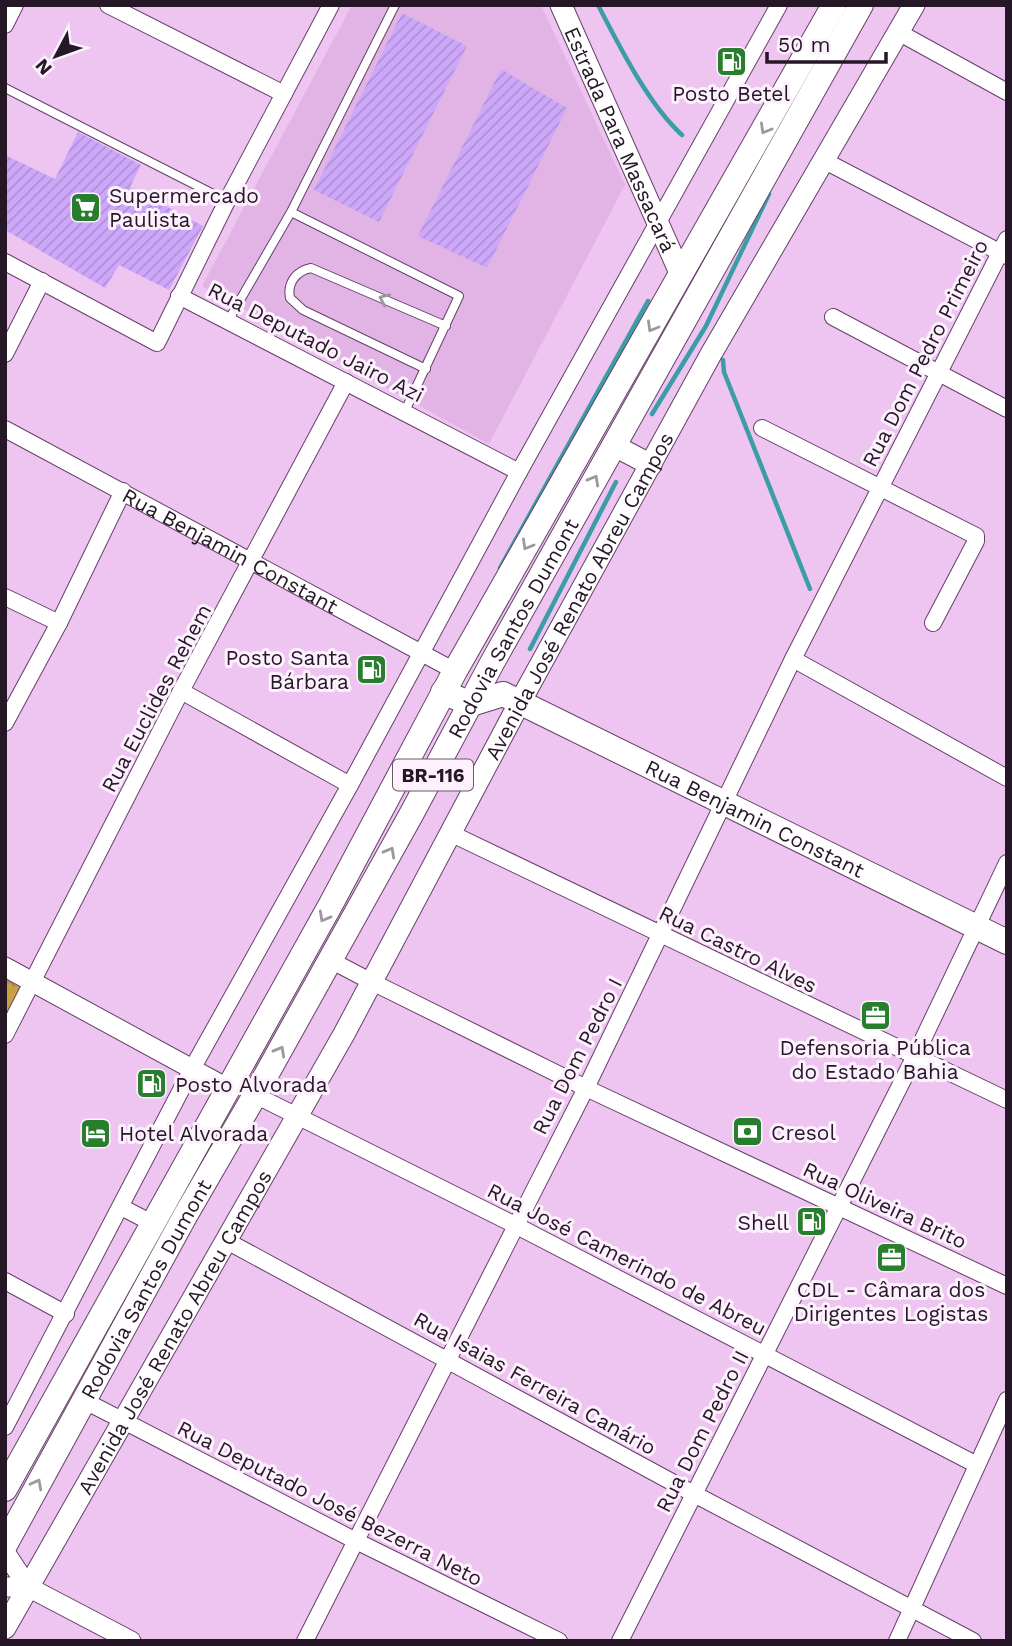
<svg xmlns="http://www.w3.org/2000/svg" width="1012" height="1646" viewBox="0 0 1012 1646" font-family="'Work Sans',sans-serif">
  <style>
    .built { fill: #e2b4e6 }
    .park { fill: url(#park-crowns) }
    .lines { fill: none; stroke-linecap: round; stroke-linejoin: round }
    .stream { stroke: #3d9da6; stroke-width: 4.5 }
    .building { fill: url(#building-hatch) }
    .service-casing { stroke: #654167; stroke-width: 10 }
    .minor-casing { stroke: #654167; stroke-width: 18 }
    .tertiary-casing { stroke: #654167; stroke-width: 21 }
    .secondary-casing { stroke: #654167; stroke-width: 23 }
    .primary-casing { stroke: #654167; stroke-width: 26 }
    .trunk-casing { stroke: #654167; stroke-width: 26 }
    .service { stroke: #fff; stroke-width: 8 }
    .minor { stroke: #fff; stroke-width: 16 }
    .tertiary { stroke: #fff; stroke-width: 19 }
    .secondary { stroke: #fff; stroke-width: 21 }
    .primary { stroke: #fff; stroke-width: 24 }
    .trunk { stroke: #fff; stroke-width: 24 }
    .oneway { stroke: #9d979e }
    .labels { text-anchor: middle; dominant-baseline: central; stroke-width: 6; stroke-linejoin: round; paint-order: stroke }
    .shield { fill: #fef1fe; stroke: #675868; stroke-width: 2 }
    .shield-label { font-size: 19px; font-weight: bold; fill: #261727 }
    .poi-label { font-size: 21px; fill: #261727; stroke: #fef1fe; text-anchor: start }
    .street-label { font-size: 21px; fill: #261727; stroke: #fef1fe }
  </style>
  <defs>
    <pattern id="park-crowns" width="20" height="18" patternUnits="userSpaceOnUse" patternTransform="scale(1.75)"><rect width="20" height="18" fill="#c8a047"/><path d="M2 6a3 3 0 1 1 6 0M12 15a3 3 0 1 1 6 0" fill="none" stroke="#a2813b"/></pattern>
    <pattern id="building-hatch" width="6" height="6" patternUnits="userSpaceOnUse" patternTransform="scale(1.75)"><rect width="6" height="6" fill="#cda8fa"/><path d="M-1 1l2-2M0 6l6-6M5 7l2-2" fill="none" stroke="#b090d6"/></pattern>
  </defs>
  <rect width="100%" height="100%" fill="#eec4f1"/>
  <!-- built -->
  <path class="built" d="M352,5H541L625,185L489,444L202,286Z"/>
  <!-- park -->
  <path class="park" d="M5,979L22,988L5,1020Z"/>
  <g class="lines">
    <!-- stream -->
    <path class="stream" d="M598,5C620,47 648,104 682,135
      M723,360L724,372L810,589
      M652,414L706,326L769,194
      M500,568L648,301
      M530,649L616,482"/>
  </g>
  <!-- building -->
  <path class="building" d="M402,13L467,46L379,222L314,190Z
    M501,69L567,108L487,268L418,236Z
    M78,132L141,165L130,187L203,226L169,290L119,265L105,288L5,230V155L55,179Z"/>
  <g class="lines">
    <defs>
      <path id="service" d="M5,88L227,201
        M291,212L459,296L405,411
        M228,321L291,212L395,5
        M426,369L303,310L290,298C287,283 296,271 311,268L446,326"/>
      <g id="minor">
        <path d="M108,5L284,94"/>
        <path d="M5,25L15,5"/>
        <path d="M898,32L1007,92"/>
        <path d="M823,160L1007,256"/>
        <path d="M5,262L157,343L227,201L331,5"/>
        <path d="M179,296L519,472"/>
        <path d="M833,317L1007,409"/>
        <path d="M5,354L42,281"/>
        <path d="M762,428L976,536V541L933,623"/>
        <path id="s1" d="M5,429L455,671"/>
        <path d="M5,597L59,623"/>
        <path d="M793,659L1007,778"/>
        <path d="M181,691L350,785"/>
        <path d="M5,723L59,623L123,491"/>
        <path d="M452,834L1007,1100"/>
        <path d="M330,960L372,982L586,1088L1007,1286"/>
        <path d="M5,1035L181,691L346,382"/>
        <path d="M255,1095L515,1225L977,1465"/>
        <path d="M121,1207L152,1223"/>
        <path d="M225,1240L694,1494L973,1641"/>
        <path d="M5,1281L66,1314"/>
        <path d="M83,1400L356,1541L559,1641"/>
        <path d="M5,1427L192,1069L350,785L519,472L779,5"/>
        <path d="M305,1641L586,1088L793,659L1007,239"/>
        <path d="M620,1641L915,1056L1007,863"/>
        <path d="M897,1641L1007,1400"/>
      </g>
      <path id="tertiary" d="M5,967L227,1088
        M5,1552L28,1587
        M5,1587H28L131,1641"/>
      <g id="secondary">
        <path id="s2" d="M561,5L681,275"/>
        <path d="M613,445L651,465"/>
        <path id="s3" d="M5,1628L344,1034L520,702L711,354L914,5"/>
      </g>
      <g id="primary">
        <path id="s4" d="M443,692L471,704L503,694L1007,942"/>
      </g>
      <g id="trunk">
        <path d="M5,1489L331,904L455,671L834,5"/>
        <path id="s5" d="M5,1545L185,1216L255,1095L412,813L492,663L861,5"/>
      </g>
    </defs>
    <!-- service casing -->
    <use href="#service" class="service-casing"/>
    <!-- minor casing -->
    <use href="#minor" class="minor-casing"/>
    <!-- tertiary casing -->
    <use href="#tertiary" class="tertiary-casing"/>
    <!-- secondary casing -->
    <use href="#secondary" class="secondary-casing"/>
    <!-- primary casing -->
    <use href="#primary" class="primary-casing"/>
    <!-- trunk casing -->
    <use href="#trunk" class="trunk-casing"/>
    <!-- service -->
    <use href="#service" class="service"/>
    <!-- minor -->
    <use href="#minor" class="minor"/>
    <!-- tertiary -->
    <use href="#tertiary" class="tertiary"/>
    <!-- secondary -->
    <use href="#secondary" class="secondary"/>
    <!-- primary -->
    <use href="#primary" class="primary"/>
    <!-- trunk -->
    <use href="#trunk" class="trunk"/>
  </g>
  <!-- one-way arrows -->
  <defs><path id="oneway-chevron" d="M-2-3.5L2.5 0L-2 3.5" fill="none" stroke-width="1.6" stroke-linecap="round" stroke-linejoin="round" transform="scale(1.75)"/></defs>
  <g class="oneway">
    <use href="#oneway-chevron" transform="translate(765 129) rotate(120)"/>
    <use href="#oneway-chevron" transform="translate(384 299) rotate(-156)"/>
    <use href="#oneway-chevron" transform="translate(652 327) rotate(120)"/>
    <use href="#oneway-chevron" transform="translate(594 480) rotate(-61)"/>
    <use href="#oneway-chevron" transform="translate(527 545) rotate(120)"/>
    <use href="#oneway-chevron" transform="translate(390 852) rotate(-61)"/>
    <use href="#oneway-chevron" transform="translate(324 917) rotate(119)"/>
    <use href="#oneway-chevron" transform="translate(280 1051) rotate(-61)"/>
    <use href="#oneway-chevron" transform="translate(37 1484) rotate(-62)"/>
  </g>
  <!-- icons -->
  <defs>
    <symbol id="fuel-square" viewBox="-11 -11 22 22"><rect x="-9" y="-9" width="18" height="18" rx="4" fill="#277e2d" stroke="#fef1fe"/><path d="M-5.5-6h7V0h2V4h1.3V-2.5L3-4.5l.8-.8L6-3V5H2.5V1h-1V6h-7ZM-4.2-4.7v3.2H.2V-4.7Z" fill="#fff"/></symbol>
    <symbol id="supermarket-square" viewBox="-11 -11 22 22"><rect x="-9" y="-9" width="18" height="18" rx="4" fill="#277e2d" stroke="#fef1fe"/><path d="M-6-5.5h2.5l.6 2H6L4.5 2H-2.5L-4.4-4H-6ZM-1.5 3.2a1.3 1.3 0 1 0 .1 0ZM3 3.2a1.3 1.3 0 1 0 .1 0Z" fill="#fff"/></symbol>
    <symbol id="office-square" viewBox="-11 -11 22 22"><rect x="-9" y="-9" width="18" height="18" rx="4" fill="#277e2d" stroke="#fef1fe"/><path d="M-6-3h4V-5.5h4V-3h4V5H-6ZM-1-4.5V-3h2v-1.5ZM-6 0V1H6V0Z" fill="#fff"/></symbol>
    <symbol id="bank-square" viewBox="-11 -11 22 22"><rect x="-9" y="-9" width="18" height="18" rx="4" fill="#277e2d" stroke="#fef1fe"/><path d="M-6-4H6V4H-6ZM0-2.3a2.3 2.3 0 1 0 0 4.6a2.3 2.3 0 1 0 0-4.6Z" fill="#fff"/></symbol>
    <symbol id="hotel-square" viewBox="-11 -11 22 22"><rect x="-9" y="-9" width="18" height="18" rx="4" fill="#277e2d" stroke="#fef1fe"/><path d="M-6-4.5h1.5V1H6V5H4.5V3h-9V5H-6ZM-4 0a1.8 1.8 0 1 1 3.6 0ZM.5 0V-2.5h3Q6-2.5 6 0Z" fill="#fff"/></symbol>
  </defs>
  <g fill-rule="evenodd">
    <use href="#fuel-square" x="714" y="44" width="35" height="35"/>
    <use href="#supermarket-square" x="68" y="190" width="35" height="35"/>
    <use href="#fuel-square" x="354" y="652" width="35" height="35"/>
    <use href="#office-square" x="858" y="998" width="35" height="35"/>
    <use href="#fuel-square" x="134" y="1066" width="35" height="35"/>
    <use href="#bank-square" x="730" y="1114" width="35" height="35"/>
    <use href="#hotel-square" x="78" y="1116" width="35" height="35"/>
    <use href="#fuel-square" x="794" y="1204" width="35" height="35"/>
    <use href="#office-square" x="874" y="1240" width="35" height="35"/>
  </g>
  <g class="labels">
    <!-- shield labels -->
    <rect class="shield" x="393" y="759.5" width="80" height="31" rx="5"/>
    <g class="shield-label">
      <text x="433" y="775">BR-116</text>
    </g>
    <!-- poi labels -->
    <g class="poi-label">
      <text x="731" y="93" text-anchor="middle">Posto Betel</text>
      <text x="109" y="195">Supermercado<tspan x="109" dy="24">Paulista</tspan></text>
      <text x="349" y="657" text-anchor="end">Posto Santa<tspan x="349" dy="24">Bárbara</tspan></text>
      <text x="875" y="1047" text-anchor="middle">Defensoria Pública<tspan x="875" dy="24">do Estado Bahia</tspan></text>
      <text x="175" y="1084">Posto Alvorada</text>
      <text x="771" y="1132">Cresol</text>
      <text x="119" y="1133">Hotel Alvorada</text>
      <text x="789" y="1222" text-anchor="end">Shell</text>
      <text x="891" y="1289" text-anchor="middle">CDL - Câmara dos<tspan x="891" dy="24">Dirigentes Logistas</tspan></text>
    </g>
    <!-- street labels -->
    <g class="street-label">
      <text stroke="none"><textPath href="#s2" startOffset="147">Estrada Para Massacará</textPath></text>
      <text transform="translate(316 342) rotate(27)">Rua Deputado Jairo Azi</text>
      <text transform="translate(925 353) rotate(-63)">Rua Dom Pedro Primeiro</text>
      <text stroke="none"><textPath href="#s1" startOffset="256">Rua Benjamin Constant</textPath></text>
      <text stroke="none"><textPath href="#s3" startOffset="1181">Avenida José Renato Abreu Campos</textPath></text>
      <text stroke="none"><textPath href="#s5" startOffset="1048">Rodovia Santos Dumont</textPath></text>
      <text transform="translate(156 698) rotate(-62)">Rua Euclides Rehem</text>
      <text stroke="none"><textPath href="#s4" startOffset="345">Rua Benjamin Constant</textPath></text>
      <text transform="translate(738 949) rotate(26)">Rua Castro Alves</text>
      <text transform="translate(577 1056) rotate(-63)">Rua Dom Pedro I</text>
      <text transform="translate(885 1205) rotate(25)">Rua Oliveira Brito</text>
      <text transform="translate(627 1259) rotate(27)">Rua José Camerindo de Abreu</text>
      <text stroke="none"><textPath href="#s5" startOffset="292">Rodovia Santos Dumont</textPath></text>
      <text stroke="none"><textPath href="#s3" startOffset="341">Avenida José Renato Abreu Campos</textPath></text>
      <text transform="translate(535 1383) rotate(29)">Rua Isaias Ferreira Canário</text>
      <text transform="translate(702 1431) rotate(-63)">Rua Dom Pedro II</text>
      <text transform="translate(330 1503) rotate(27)">Rua Deputado José Bezerra Neto</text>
    </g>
  </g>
  <!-- border -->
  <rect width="1012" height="1646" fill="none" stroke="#261727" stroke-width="14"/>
  <!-- north arrow -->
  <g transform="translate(56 56) rotate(229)" stroke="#fef1fe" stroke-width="5" paint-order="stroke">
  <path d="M0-5L12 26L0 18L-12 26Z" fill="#261727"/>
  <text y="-10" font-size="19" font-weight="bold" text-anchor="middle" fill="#261727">N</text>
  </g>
  <!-- scale -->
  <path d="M767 52v10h119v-10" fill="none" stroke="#261727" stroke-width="3.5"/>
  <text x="778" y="52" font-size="21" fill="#261727" stroke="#fef1fe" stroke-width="5" paint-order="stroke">50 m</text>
</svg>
